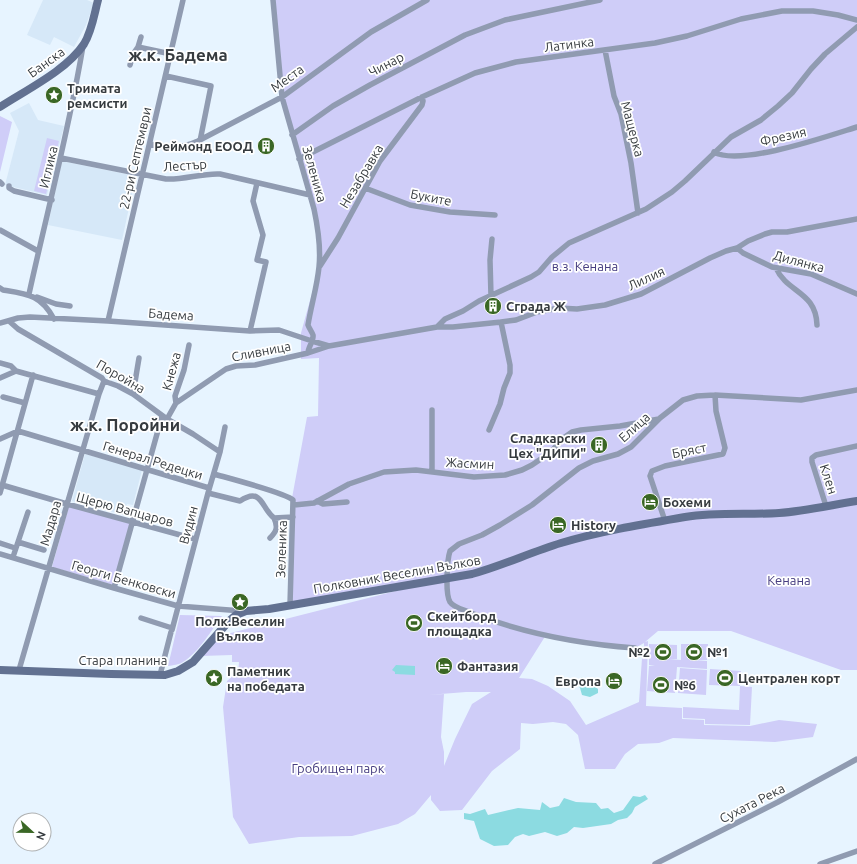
<svg xmlns="http://www.w3.org/2000/svg" width="857" height="864" viewBox="0 0 857 864" font-family="Ubuntu,sans-serif">
  <style>
    .built { fill: #d6e8f8 }
    .green { fill: #cfcdf8; fill-rule: evenodd }
    .water { fill: #8cdbe1 }
    .lines { fill: none; stroke-linecap: round; stroke-linejoin: round }
    .street { stroke: #909bb1; stroke-width: 5.5 }
    .secondary { stroke: #627191; stroke-width: 8 }
    .labels { text-anchor: middle; dominant-baseline: central; stroke-width: 3.5; stroke-linejoin: round; paint-order: stroke }
    .street-label { font-size: 13px; fill: #363b3f; stroke: #fff }
    .poi-label { font-size: 13px; font-weight: bold; fill: #363b3f; stroke: #fff; text-anchor: start }
    .park-label { font-size: 13px; fill: #473e81; stroke: #fff }
    .district-label { font-size: 17px; font-weight: bold; fill: #363b3f; stroke: #fff }
  </style>
  <rect width="100%" height="100%" fill="#e7f4ff"/>
  <!-- built -->
  <path class="built" d="M43,0H87L94,3L86,25L74,47L54,37L50,45L27,35Z
    M29,103L38,120L64,126L47,195L5,185L19,131L10,113Z
    M62,161L131,175L135,180L122,240L48,225Z
    M85,454L142,470L133,505L127,504L124,515L72,501Z"/>
  <!-- green -->
  <path class="green" d="M273,0H857V670H841L731,631H658L645,642L648,641L646,706L682,708V719L704,720V725L750,726L779,720L817,724L813,737L775,742L673,738L659,743L638,744L625,754L615,769H585L578,735L566,724L553,722L533,724L521,723L520,749L492,771L462,810L440,811L431,800V795L415,814L398,824L352,836L299,837L249,844L233,817L223,707L227,681L234,675L238,674L239,662H232V655L201,656L219,636L439,580L290,605L292,498L307,417L318,416L319,358L301,359V333L319,268V238L282,97ZM546,635L635,648L644,643V657L642,658L639,702L586,725L570,701L548,686L532,679L519,678ZM466,692H491L472,704L455,739L444,766V752L441,737L444,694L428,695Z
    M0,116L12,122L0,172Z
    M47,138L59,141L46,194L34,191Z
    M69,506L130,523L113,585L52,567Z
    M180,615L222,616C212,630 198,653 183,662C179,665 173,665 168,666Z
    M649,644L677,645V659H669L681,660V644H708L707,660H693L707,661V669L677,667L675,693L647,691L649,666H655L649,665Z
    M680,668L707,670L706,695L678,693Z
    M710,669L741,671L740,686L752,687L750,725L705,724V719L683,718V707L739,710L740,686L709,685Z"/>
  <!-- water -->
  <path class="water" d="M396,665L415,666V675L395,674V672L392,670Z
    M582,677L598,689V693L590,697L582,695L580,688L578,685H574L573,683L574,680L577,681Z
    M645,795L648,799L635,807L632,813L627,818L618,820L611,824L583,828L574,827L567,833L557,836L545,832L529,836L523,834L515,837L508,845L494,846L480,839L474,821L464,819V813L470,814L485,809L488,815L518,808L540,810L542,802L550,808L559,806L564,798L576,802L596,803L601,809L608,808L614,813L623,810L633,796L640,797Z"/>
  <g class="lines">
    <!-- street -->
    <path class="street" d="M273,0L282,97L314,209C318,228 321,248 319,267C317,287 311,306 308,325C309,328 312,332 313,335C314,341 308,347 308,353
      M138,47L141,37
      M605,50L614,96L621,114L631,163L638,213
      M130,65L133,54L138,47L171,54
      M166,76L211,86L200,141
      M292,135L333,106L370,85L465,35L505,20L600,0
      M150,144C168,148 181,149 198,141L282,97L371,32L427,0
      M714,152C739,167 828,136 857,127
      M61,158L166,179C184,180 202,173 220,174L310,195
      M299,159L422,97L475,73L516,62L655,43L687,36L741,19L782,11H813L838,15L857,20
      M0,182L2,184
      M9,186V188L14,191L52,200
      M365,188L410,205L450,212L495,215
      M0,230L38,251
      M737,248L743,253L772,267L811,274L857,294
      M320,266L338,238L380,161L422,105L423,101L422,97
      M776,268C787,293 816,291 817,325
      M0,288L3,290C28,294 41,295 54,319
      M29,294C47,212 69,130 83,46
      M491,296L490,260L492,239
      M37,297L56,304L70,306
      M9,321L18,329L102,378L104,381L118,386L133,394L167,419L193,434L220,452
      M108,321L183,0
      M0,323L18,318L30,317L108,321L250,331L279,330L312,341L329,346
      M437,327H453L501,322L516,320L537,312L559,308L577,309L605,305L641,294L710,258L726,251L737,248L748,241L765,234L772,232H787L857,219
      M250,331L266,262L257,260L263,235L253,201L257,183
      M0,363L11,366L16,371L99,394
      M0,378L16,371
      M133,394L139,358
      M3,397L25,403
      M176,403L175,396L184,370L189,345
      M432,410V471
      M167,419L176,403L226,369L236,366L255,365L308,353L329,346L437,327L445,319L463,311L479,301L531,277L539,272L552,257L569,243L646,209L672,192L685,181L731,137L761,120L778,106L792,93L811,69L825,54L857,27
      M489,430L500,404L504,388L510,373V365L501,322
      M0,439L18,431L209,488
      M214,474C228,478 286,493 293,500L290,605
      M2,485L67,504L195,539
      M0,493L33,375
      M208,493L240,501C262,486 261,508 274,518L293,517
      M317,501L323,504L347,502
      M294,505L314,503L349,484L384,472L416,470L474,477L505,475L522,470L532,465L551,452L562,439L572,432L581,430L620,426L659,419
      M826,506L812,462V458L816,455L857,446
      M665,521L650,476L652,471L665,466L723,454L725,448L716,411L715,395
      M270,538C277,531 278,527 274,518
      M18,542L44,550
      M0,543L15,548
      M0,554L114,588L178,606L242,611
      M13,557L28,512
      M114,588L162,416
      M141,618L172,628
      M172,630L208,493L220,452L225,427
      M635,648C580,644 523,633 471,613C465,610 454,608 450,602C445,594 447,560 450,551L459,544L482,535L500,525L532,505L579,468L593,461L618,454L631,447L660,418L683,400L697,396L715,395L801,400L857,390
      M19,670L99,394L104,381
      M160,675L171,632
      M655,864L778,802L857,759
      M820,864L857,851"/>
    <!-- secondary -->
    <path class="secondary" d="M0,107C26,90 67,70 84,44C92,31 94,15 98,0
      M0,670L111,674L165,675L178,671L193,662L229,621L236,615L246,611L269,609L472,574C502,566 531,552 561,543C601,531 644,524 685,517C717,512 748,515 779,513C805,511 831,505 857,501"/>
  </g>
  <!-- icons -->
  <defs>
    <symbol id="sight-disc" viewBox="-11 -11 22 22"><circle r="9.5" fill="#3a6725" stroke="#fff"/><path d="M0-6L1.8-2.2L6-1.7L2.9 1.2L3.7 5.4L0 3.3L-3.7 5.4L-2.9 1.2L-6-1.7L-1.8-2.2Z" fill="#fff"/></symbol>
    <symbol id="building-disc" viewBox="-11 -11 22 22"><circle r="9.5" fill="#3a6725" stroke="#fff"/><path d="M-4-6H4V6H1V3H-1V6H-4ZM-2.5-4.3h1.7v1.8h-1.7ZM.8-4.3h1.7v1.8H.8ZM-2.5-1h1.7V.8h-1.7ZM.8-1h1.7V.8H.8Z" fill="#fff"/></symbol>
    <symbol id="hotel-disc" viewBox="-11 -11 22 22"><circle r="9.5" fill="#3a6725" stroke="#fff"/><path d="M-6-4.5h1.5V1H6V5H4.5V3h-9V5H-6ZM-4 0a1.8 1.8 0 1 1 3.6 0ZM.5 0V-2.5h3Q6-2.5 6 0Z" fill="#fff"/></symbol>
    <symbol id="stadium-disc" viewBox="-11 -11 22 22"><circle r="9.5" fill="#3a6725" stroke="#fff"/><path d="M0-5a6.5 5 0 1 0 0 10a6.5 5 0 1 0 0-10ZM-3.5-1.8h7v3.6h-7Z" fill="#fff"/></symbol>
  </defs>
  <g fill-rule="evenodd">
    <use href="#sight-disc" x="44" y="85" width="20" height="20"/>
    <use href="#building-disc" x="256" y="136" width="20" height="20"/>
    <use href="#building-disc" x="483" y="296" width="20" height="20"/>
    <use href="#building-disc" x="589" y="435" width="20" height="20"/>
    <use href="#hotel-disc" x="640" y="492" width="20" height="20"/>
    <use href="#hotel-disc" x="548" y="515" width="20" height="20"/>
    <use href="#sight-disc" x="230" y="592" width="20" height="20"/>
    <use href="#stadium-disc" x="404" y="613" width="20" height="20"/>
    <use href="#stadium-disc" x="653" y="642" width="20" height="20"/>
    <use href="#stadium-disc" x="684" y="642" width="20" height="20"/>
    <use href="#hotel-disc" x="434" y="656" width="20" height="20"/>
    <use href="#sight-disc" x="204" y="668" width="20" height="20"/>
    <use href="#stadium-disc" x="715" y="668" width="20" height="20"/>
    <use href="#hotel-disc" x="604" y="671" width="20" height="20"/>
    <use href="#stadium-disc" x="651" y="675" width="20" height="20"/>
  </g>
  <g class="labels">
    <!-- street labels -->
    <g class="street-label">
      <text transform="translate(569 44) rotate(-7)">Латинка</text>
      <text transform="translate(46 62) rotate(-36)">Банска</text>
      <text transform="translate(386 64) rotate(-28)">Чинар</text>
      <text transform="translate(287 78) rotate(-35)">Места</text>
      <text transform="translate(633 129) rotate(75)">Мащерка</text>
      <text transform="translate(783 136) rotate(-13)">Фрезия</text>
      <text transform="translate(135 158) rotate(-77)">22-ри Септември</text>
      <text transform="translate(185 165) rotate(-4)">Лестър</text>
      <text transform="translate(48 167) rotate(-77)">Иглика</text>
      <text transform="translate(315 174) rotate(74)">Зеленика</text>
      <text transform="translate(361 176) rotate(-59)">Незабравка</text>
      <text transform="translate(431 197) rotate(11)">Буките</text>
      <text transform="translate(799 261) rotate(15)">Дилянка</text>
      <text transform="translate(646 278) rotate(-25)">Лилия</text>
      <text transform="translate(171 314) rotate(4)">Бадема</text>
      <text transform="translate(261 351) rotate(-11)">Сливница</text>
      <text transform="translate(171 371) rotate(-75)">Кнежа</text>
      <text transform="translate(121 376) rotate(30)">Поройна</text>
      <text transform="translate(634 427) rotate(-42)">Елица</text>
      <text transform="translate(689 450) rotate(-11)">Бряст</text>
      <text transform="translate(153 460) rotate(17)">Генерал Редецки</text>
      <text transform="translate(470 463) rotate(3)">Жасмин</text>
      <text transform="translate(829 479) rotate(72)">Клен</text>
      <text transform="translate(125 509) rotate(15)">Щерю Вапцаров</text>
      <text transform="translate(50 523) rotate(-74)">Мадара</text>
      <text transform="translate(188 525) rotate(-75)">Видин</text>
      <text transform="translate(281 549) rotate(-88)">Зеленика</text>
      <text transform="translate(397 574) rotate(-10)">Полковник Веселин Вълков</text>
      <text transform="translate(124 579) rotate(16)">Георги Бенковски</text>
      <text x="123" y="660">Стара планина</text>
      <text transform="translate(752 803) rotate(-27)">Сухата Река</text>
    </g>
    <!-- poi labels -->
    <g class="poi-label">
      <text x="67" y="88">Тримата<tspan x="67" dy="15">ремсисти</tspan></text>
      <text x="253" y="146" text-anchor="end">Реймонд ЕООД</text>
      <text x="506" y="306">Сграда Ж</text>
      <text x="586" y="438" text-anchor="end">Сладкарски<tspan x="586" dy="15">Цех "ДИПИ"</tspan></text>
      <text x="663" y="502">Бохеми</text>
      <text x="571" y="525">History</text>
      <text x="427" y="616">Скейтборд<tspan x="427" dy="15">площадка</tspan></text>
      <text x="240" y="621" text-anchor="middle">Полк.Веселин<tspan x="240" dy="15">Вълков</tspan></text>
      <text x="650" y="652" text-anchor="end">№2</text>
      <text x="707" y="652">№1</text>
      <text x="457" y="666">Фантазия</text>
      <text x="227" y="671">Паметник<tspan x="227" dy="15">на победата</tspan></text>
      <text x="738" y="678">Централен корт</text>
      <text x="601" y="681" text-anchor="end">Европа</text>
      <text x="674" y="685">№6</text>
    </g>
    <!-- park labels -->
    <g class="park-label">
      <text x="585" y="266">в.з. Кенана</text>
      <text x="789" y="580">Кенана</text>
      <text x="338" y="768">Гробищен парк</text>
    </g>
    <!-- district labels -->
    <g class="district-label">
      <text x="178" y="54">ж.к. Бадема</text>
      <text x="125" y="424">ж.к. Поройни</text>
    </g>
  </g>
  <!-- north arrow -->
  <g transform="translate(32 832) rotate(112)"><circle r="19" fill="#ffffff" stroke="#afb1b2"/>
  <path d="M0-3L7 15L0 10L-7 15Z" fill="#3a6725"/>
  <text y="-6" font-size="11" font-weight="bold" text-anchor="middle" fill="#363b3f">N</text>
  </g>
</svg>
